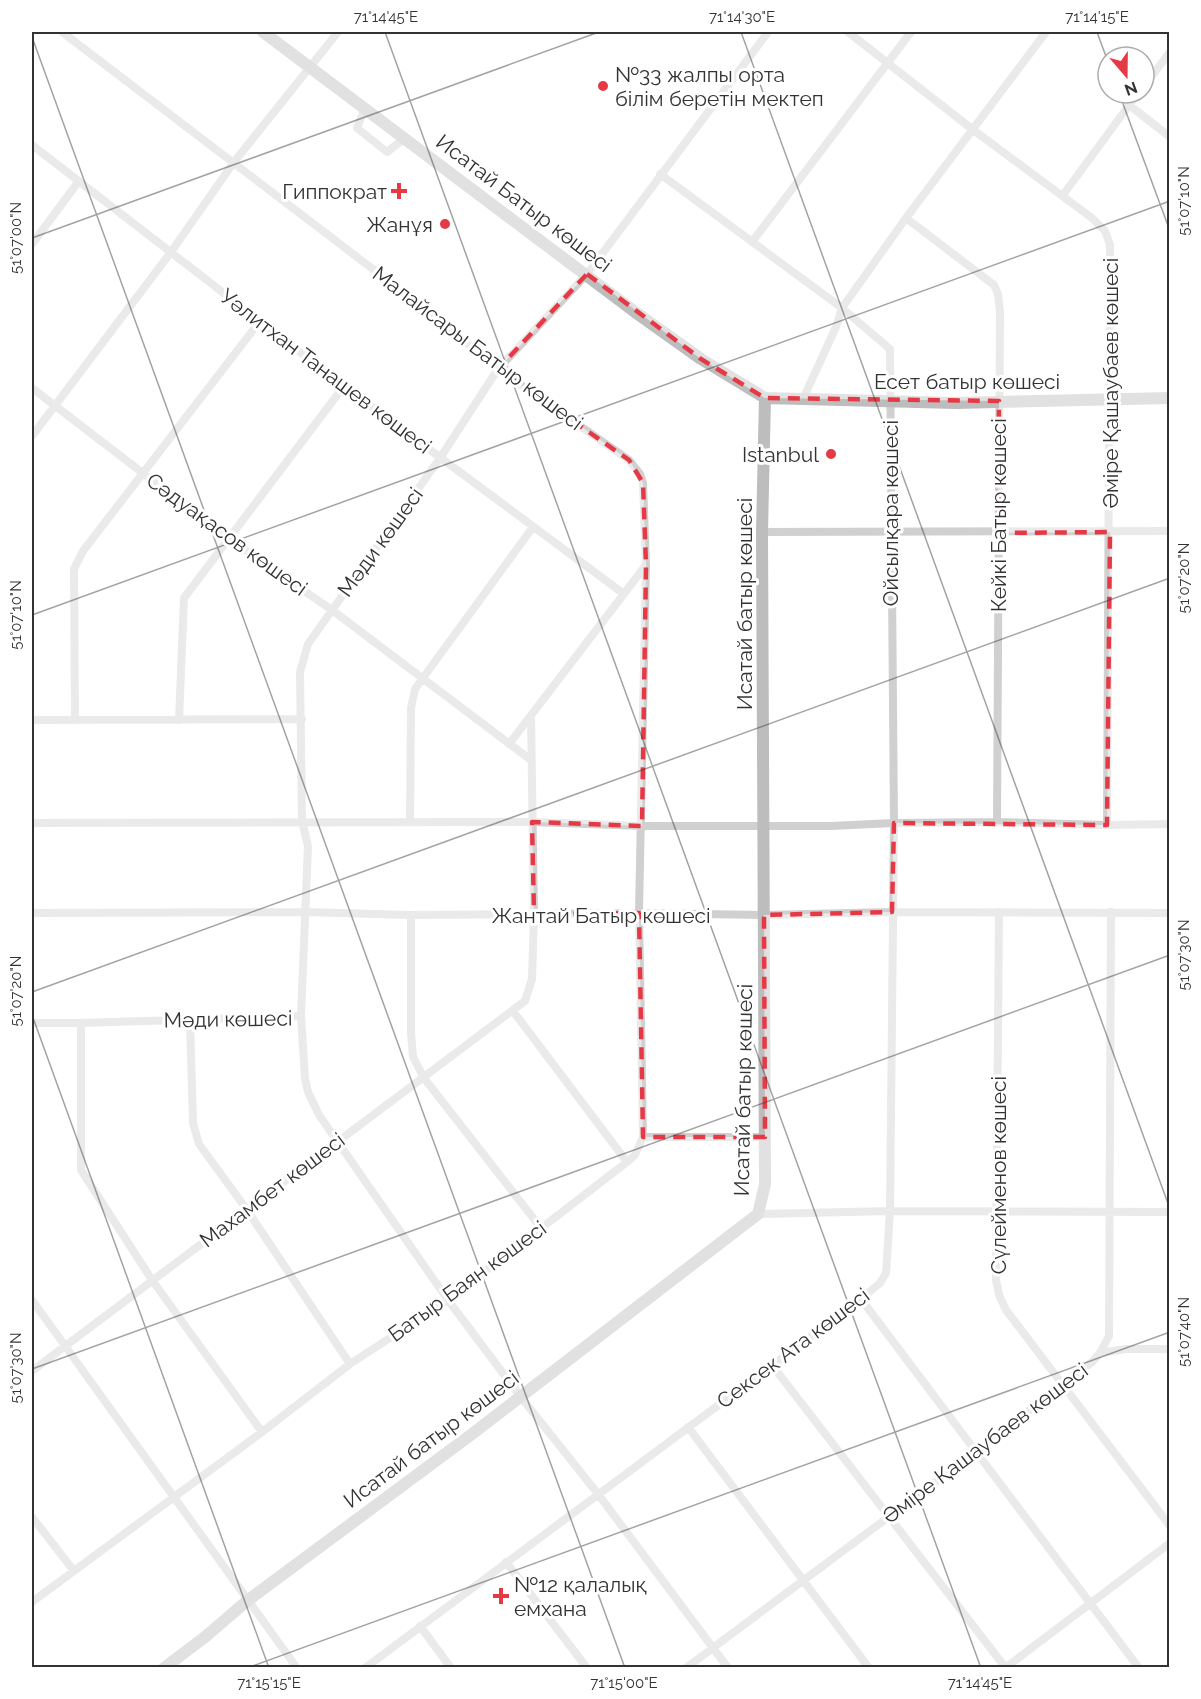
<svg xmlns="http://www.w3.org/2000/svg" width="1201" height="1699" viewBox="0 0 1201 1699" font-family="Raleway,sans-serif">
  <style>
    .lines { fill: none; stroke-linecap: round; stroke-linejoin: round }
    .street { stroke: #d0d0d0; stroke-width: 8 }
    .secondary { stroke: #bdbdbd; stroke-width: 12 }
    .marked { fill: none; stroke: #e63946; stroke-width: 4.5; stroke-dasharray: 12 8; stroke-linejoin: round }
    .ticks { fill: none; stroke: #333; stroke-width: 1.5; stroke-opacity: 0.45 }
    .poi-dot { fill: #e63946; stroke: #fff; stroke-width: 2 }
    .labels { text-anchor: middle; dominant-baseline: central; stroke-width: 6; stroke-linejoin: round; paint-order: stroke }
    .poi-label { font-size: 21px; fill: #333; stroke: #fff; text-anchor: end }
    .street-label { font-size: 21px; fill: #333; stroke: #fff }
    .neatline { fill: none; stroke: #333; stroke-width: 2 }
    .ticks-label { font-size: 15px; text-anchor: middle; fill: #333 }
  </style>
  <rect width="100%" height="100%" fill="#fff"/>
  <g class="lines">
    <!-- street -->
    <path class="street" d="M848,32L972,129L1092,218L1105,231L1110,245L1107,825
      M1144,86L1170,52
      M1129,105L1170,137
      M365,108L357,128L387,152L405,138
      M32,145L344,386L624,594
      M1063,195L1138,93
      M906,218L994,285L998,294L1000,312L997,822
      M752,242L911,32
      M32,244L79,181
      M32,388L230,540L332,610L531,760
      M803,399L836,327L842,308L906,218L1046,32
      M32,436L171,252L234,162L338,32
      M762,532L1170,531
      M32,720L302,719
      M75,720L74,569L83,551L260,321
      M179,720L184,598L344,386
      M509,744L646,565
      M410,821L411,708L415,689L533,527
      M32,823L532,822L642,826H831L894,823L997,822L1107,825L1170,824
      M999,912L996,1280L999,1295L1006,1310L1170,1526
      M32,913L305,912L411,915L639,913L764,915L892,912L1170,913
      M411,915V1033L413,1057L424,1078L541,1228
      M513,1011L627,1162
      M301,1016L308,846L302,821L300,672L308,644L440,458L498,369L587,274L768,32
      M190,1019L193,1123L199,1144L247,1210L350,1364
      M32,1023H81L301,1016L305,1079L308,1092L319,1115L448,1300L520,1396L598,1494L728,1668
      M81,1023V1170L152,1280L262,1432
      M643,1137H765
      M758,1214L890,1211L1170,1212
      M861,1299L1139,1668
      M32,1300L297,1668
      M1100,1353L1126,1349H1170
      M772,1365L1005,1667
      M32,1371L525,1001L532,979L534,914L531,716
      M688,1427L869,1668
      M32,1517L74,1571
      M506,1562L587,1668
      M32,1602L262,1432L350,1364L448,1300L627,1162L635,1155L643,1137L639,913L646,565L643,483L640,474L629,460L498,369L420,305L62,32
      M420,1626L451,1668
      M365,1668L861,1299L880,1283L886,1273L890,1211L894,823L890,349L842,308L660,174
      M686,1668L977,1451L1092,1362L1100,1353L1109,1336L1111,912
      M1005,1668L1170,1543"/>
    <!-- secondary -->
    <path class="secondary" d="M263,32L635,312L701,359L765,398L955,403L1170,398
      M164,1668L205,1637L247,1601L472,1434L758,1214L765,1184L762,532L765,398"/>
  </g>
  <!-- marked area -->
  <path d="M0 0H1201V1699H0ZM587,274L701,359L765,398L999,401L998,533L1110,532L1107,825L894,823L892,912L764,915L765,1137H643L639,913L534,914L532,822L642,826L646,565L643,483L629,460L498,369Z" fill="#fff" fill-opacity=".55" fill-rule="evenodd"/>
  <path class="marked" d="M587,274L701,359L765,398L999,401L998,533L1110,532L1107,825L894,823L892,912L764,915L765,1137H643L639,913L534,914L532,822L642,826L646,565L643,483L629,460L498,369Z"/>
  <!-- ticks -->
  <path class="ticks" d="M385,32L981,1668M741,32L1170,1209M1097,32L1108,62M32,37L625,1668M1119,93L1170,231M32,238L599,32M32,615L1170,201M32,992L1170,578M32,1015L269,1668M32,1369L1170,955M247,1668L1170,1332"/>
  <!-- markers -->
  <g class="poi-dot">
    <circle cx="603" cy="86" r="6"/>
    <path d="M396 182h6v6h6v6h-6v6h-6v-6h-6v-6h6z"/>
    <circle cx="445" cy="224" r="6"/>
    <circle cx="831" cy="454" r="6"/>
    <path d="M498 1587h6v6h6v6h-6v6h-6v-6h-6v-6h6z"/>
  </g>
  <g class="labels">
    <!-- poi labels -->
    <g class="poi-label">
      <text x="615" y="74" text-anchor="start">№33 жалпы орта<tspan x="615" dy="24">білім беретін мектеп</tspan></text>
      <text x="387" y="191">Гиппократ</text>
      <text x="433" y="224">Жанұя</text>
      <text x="819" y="454">Istanbul</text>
      <text x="514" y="1584" text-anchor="start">№12 қалалық<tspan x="514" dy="24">емхана</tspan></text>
    </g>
    <!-- street labels -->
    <g class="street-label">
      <text transform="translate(524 203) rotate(37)">Исатай Батыр көшесі</text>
      <text transform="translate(478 348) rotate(37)">Малайсары Батыр көшесі</text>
      <text transform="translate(326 371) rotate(37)">Уәлитхан Танашев көшесі</text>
      <text x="967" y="381">Есет батыр көшесі</text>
      <text transform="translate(1110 383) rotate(-90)">Әміре Қашаубаев көшесі</text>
      <text transform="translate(890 513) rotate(-90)">Ойсылқара көшесі</text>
      <text transform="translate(998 515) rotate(-90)">Кейкі Батыр көшесі</text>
      <text transform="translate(227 534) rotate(36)">Сәдуақасов көшесі</text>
      <text transform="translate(380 542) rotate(-54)">Мәди көшесі</text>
      <text transform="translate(744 604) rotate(-90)">Исатай батыр көшесі</text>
      <text x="601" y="915">Жантай Батыр көшесі</text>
      <text transform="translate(228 1019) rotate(-1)">Мәди көшесі</text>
      <text transform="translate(743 1090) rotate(-89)">Исатай батыр көшесі</text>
      <text transform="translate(998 1175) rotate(-90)">Сүлейменов көшесі</text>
      <text transform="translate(272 1190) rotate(-37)">Махамбет көшесі</text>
      <text transform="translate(467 1281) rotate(-36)">Батыр Баян көшесі</text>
      <text transform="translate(793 1348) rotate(-37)">Сексек Ата көшесі</text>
      <text transform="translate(431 1439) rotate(-37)">Исатай батыр көшесі</text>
      <text transform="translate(985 1443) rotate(-37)">Әміре Қашаубаев көшесі</text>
    </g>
  </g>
  <!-- border -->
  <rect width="1201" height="1699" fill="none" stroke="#ffffff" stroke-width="66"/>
  <!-- north arrow -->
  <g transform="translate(1126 75) rotate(160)"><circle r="28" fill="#ffffff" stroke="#adadad" stroke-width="1.5"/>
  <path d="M0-4.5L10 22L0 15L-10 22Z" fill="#e63946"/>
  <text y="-9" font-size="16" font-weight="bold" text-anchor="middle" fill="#333333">N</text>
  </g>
  <rect x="33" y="33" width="1135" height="1633" class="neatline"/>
  <g class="ticks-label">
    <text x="386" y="22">71°14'45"E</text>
    <text x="742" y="22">71°14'30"E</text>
    <text x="1097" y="22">71°14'15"E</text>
    <text transform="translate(1184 201) rotate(-90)" y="5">51°07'10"N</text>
    <text transform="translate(16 238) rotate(-90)" y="5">51°07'00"N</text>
    <text transform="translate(1184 578) rotate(-90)" y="5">51°07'20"N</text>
    <text transform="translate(16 615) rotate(-90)" y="5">51°07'10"N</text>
    <text transform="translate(1184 955) rotate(-90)" y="5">51°07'30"N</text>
    <text transform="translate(16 991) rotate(-90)" y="5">51°07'20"N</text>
    <text transform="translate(1184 1332) rotate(-90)" y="5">51°07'40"N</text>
    <text transform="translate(16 1368) rotate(-90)" y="5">51°07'30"N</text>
    <text x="269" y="1688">71°15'15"E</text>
    <text x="624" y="1688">71°15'00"E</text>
    <text x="980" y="1688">71°14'45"E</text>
  </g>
</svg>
